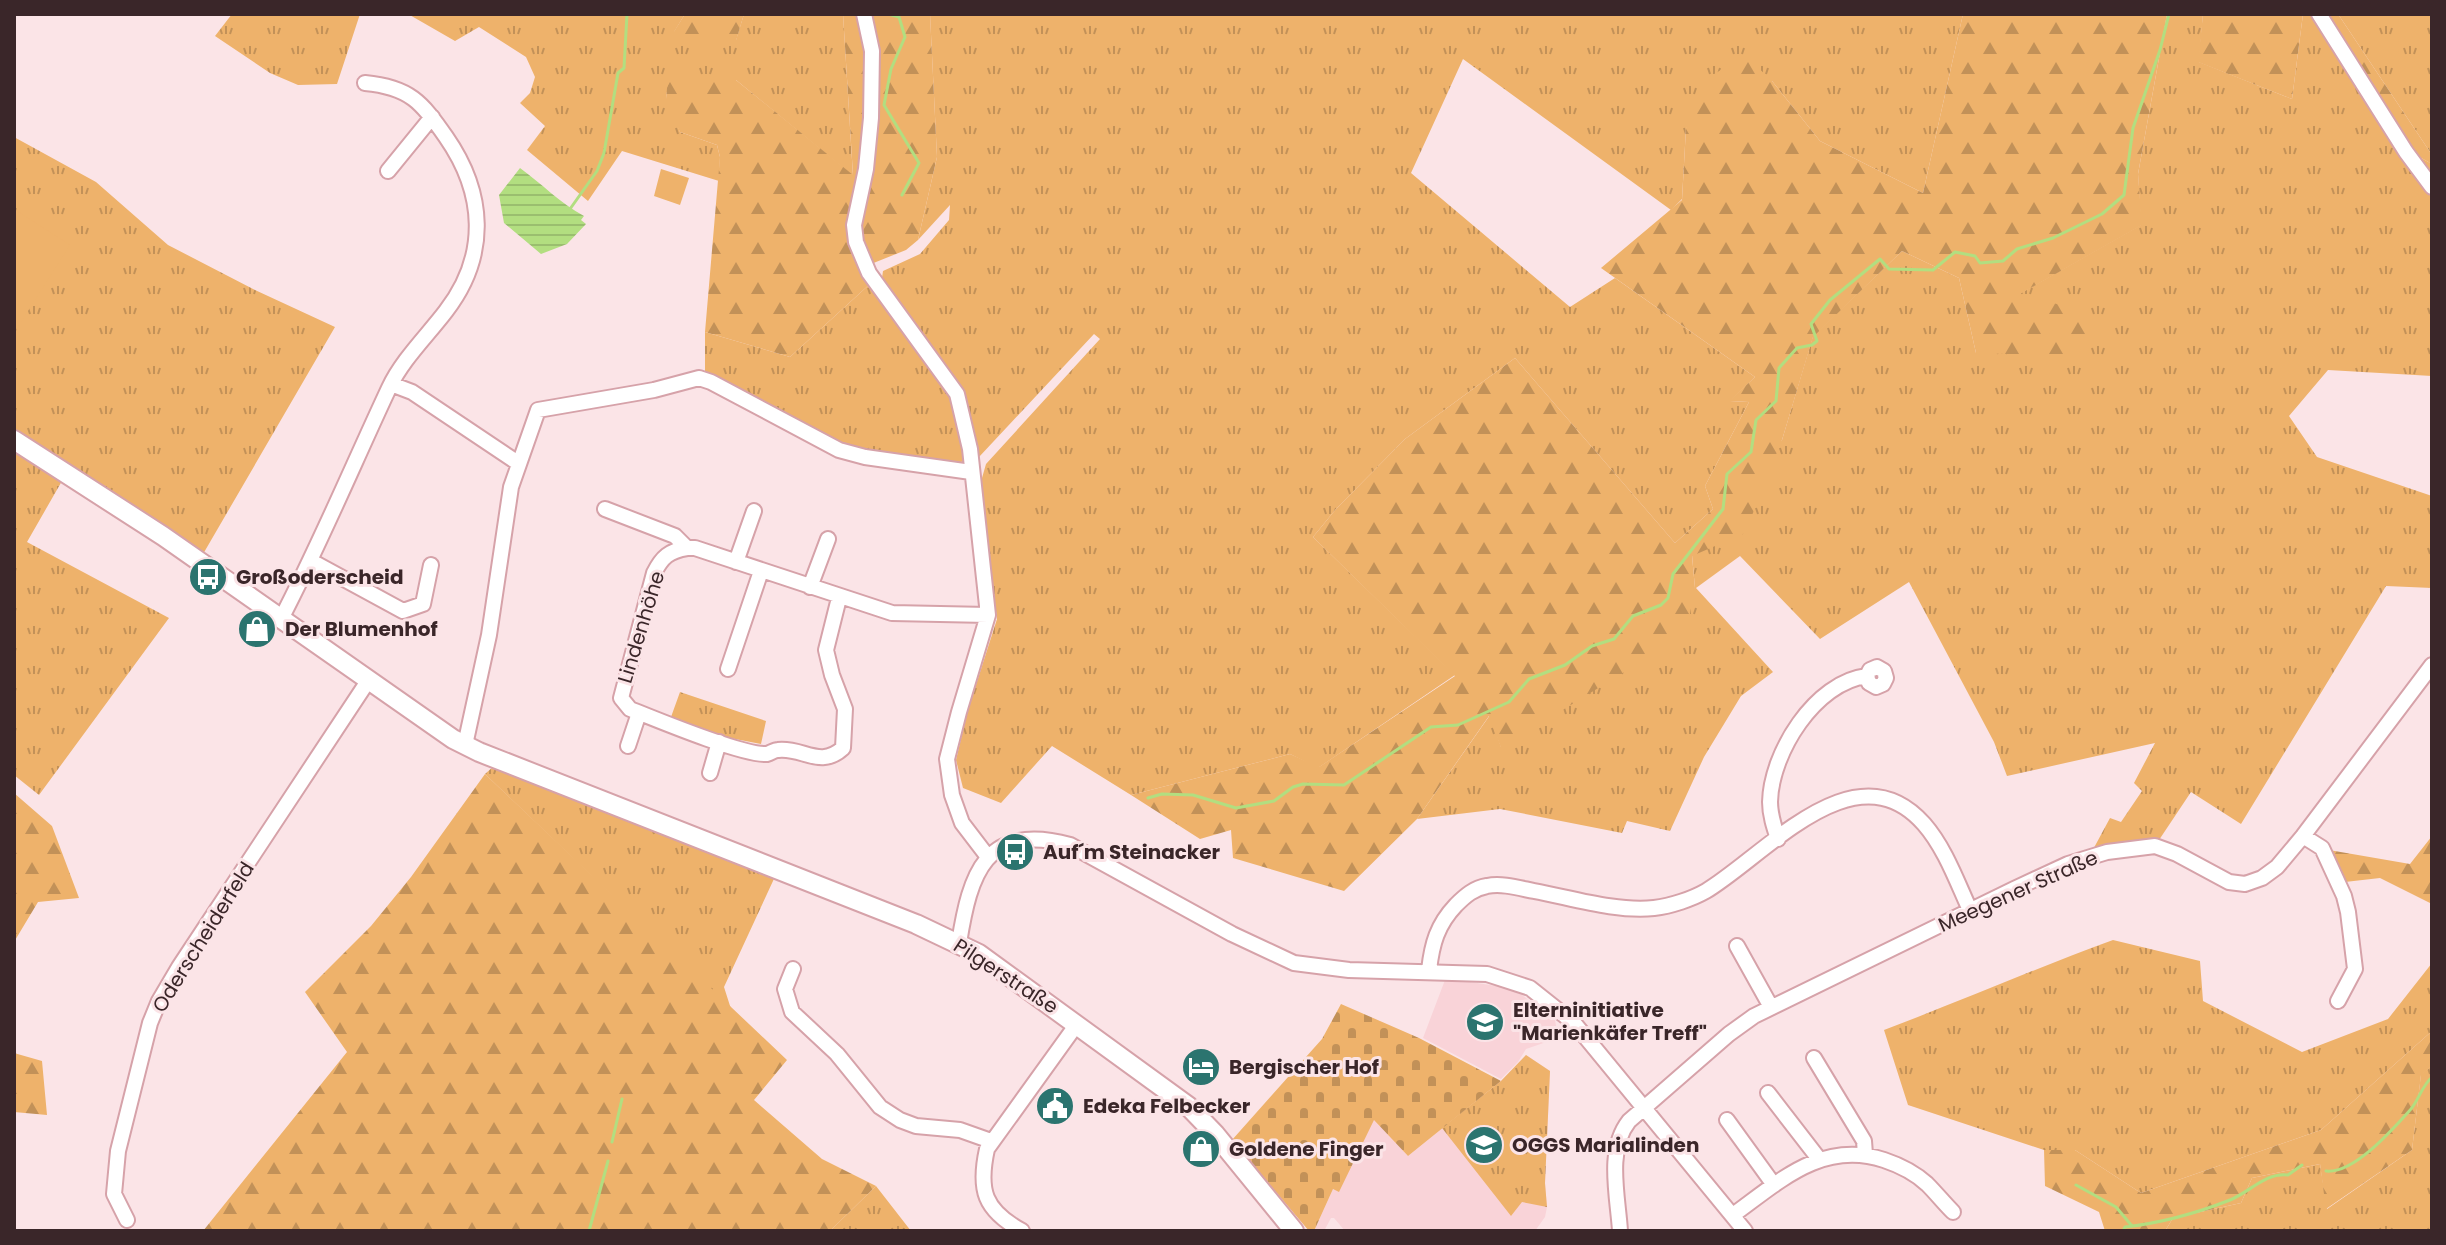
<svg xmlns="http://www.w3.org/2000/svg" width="2446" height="1245" viewBox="0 0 2446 1245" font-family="Poppins,sans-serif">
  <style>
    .built { fill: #f9d3d8 }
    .grass { fill: url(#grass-tufts) }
    .forest { fill: url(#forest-firs) }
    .cemetery { fill: url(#cemetery-stones) }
    .pitch { fill: #eeb26b }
    .water { fill: url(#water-rules) }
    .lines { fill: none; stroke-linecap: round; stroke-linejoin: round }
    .stream { stroke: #b2de80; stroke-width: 3 }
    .minor-casing { stroke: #d6a2a9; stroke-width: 18 }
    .secondary-casing { stroke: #d6a2a9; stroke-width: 22 }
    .minor { stroke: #fff; stroke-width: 14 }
    .secondary { stroke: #fff; stroke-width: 18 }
    .labels { text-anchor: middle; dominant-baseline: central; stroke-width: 6; stroke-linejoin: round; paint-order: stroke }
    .poi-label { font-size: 20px; font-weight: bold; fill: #3a2629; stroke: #fbe4e7; text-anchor: start }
    .street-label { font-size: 20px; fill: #3a2629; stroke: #fbe4e7 }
  </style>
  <defs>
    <pattern id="grass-tufts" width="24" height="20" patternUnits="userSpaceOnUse" patternTransform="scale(2)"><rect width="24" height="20" fill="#eeb26b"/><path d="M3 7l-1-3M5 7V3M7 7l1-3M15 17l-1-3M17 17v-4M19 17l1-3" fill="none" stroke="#c29158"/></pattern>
    <pattern id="forest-firs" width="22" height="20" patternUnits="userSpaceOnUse" patternTransform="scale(2)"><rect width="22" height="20" fill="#eeb26b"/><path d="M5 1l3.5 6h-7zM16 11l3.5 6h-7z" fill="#c29158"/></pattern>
    <pattern id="cemetery-stones" width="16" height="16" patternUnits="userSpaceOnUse" patternTransform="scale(2)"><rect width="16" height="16" fill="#eeb26b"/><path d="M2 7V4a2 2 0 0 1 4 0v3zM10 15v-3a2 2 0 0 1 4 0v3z" fill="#c29158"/></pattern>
    <pattern id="water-rules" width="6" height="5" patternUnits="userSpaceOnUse" patternTransform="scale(2)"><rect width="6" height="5" fill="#b2de80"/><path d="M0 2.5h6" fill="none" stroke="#9abe6f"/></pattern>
  </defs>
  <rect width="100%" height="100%" fill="#fbe4e7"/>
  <!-- built -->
  <path class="built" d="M1451,979L1503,987L1522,995L1555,1020L1558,1038L1526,1049L1518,1062L1501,1079L1423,1038L1445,980Z
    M1526,1055L1550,1071L1545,1183L1547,1207L1545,1217L1535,1231H1345L1334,1218H1331L1324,1231H1314L1333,1189L1339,1191L1374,1119L1408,1156L1501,1081Z"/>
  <!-- grass -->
  <path class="grass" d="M232,14H360L337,84L298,85L270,73L215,36Z
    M408,14H685L674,32L736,40L744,14H843L853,176L736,80L671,81C659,102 675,113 680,132L717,145L720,157L719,181L622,151L588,201L527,150L545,126L520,103L530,93L535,77L526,57L479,27L455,41Z
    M930,14H1963L1923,193L1820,141L1772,81L1686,128L1682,199L1671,210L1463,59L1411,173L1570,307L1615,278L1755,377L1730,401L1749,402L1705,486L1713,509L1675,543L1515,358L1405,439L1336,509L1313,537L1455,675L1318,768L1290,754L1131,795L1052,746L1001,803L963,788L956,760L967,713L997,619L980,485L986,464L1100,339L1094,334L979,457L965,394L882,278L883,271L920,254L949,220L950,205L918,240L937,157Z
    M2167,14H2203L2199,62L2292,99L2303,14H2311L2389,140L2432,164V376L2328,370L2289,416L2317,457L2432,496V588L2386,586L2241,824L2191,792L2155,846L2089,857L2110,818L2121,822L2142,791L2134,783L2155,743L2007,776L1994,742L1909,582L1820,639L1740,556L1696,588L1773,672L1741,696L1704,757L1670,831L1627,821L1622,833L1500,809L1417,819L1490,715L1501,747L1695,588L1692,555L1782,440L1813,336L1902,251L1959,278L1976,353L2019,294L2141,225L2138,174Z
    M2338,14H2432V155Z
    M14,137L96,182L168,245L255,290L335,327L199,561L66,474L27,542L169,618L39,795L14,775Z
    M871,283L952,395L966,459L955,466L840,446L705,372V332L790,357Z
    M680,692L766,721L761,744L730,738L671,717Z
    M494,766L779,868L724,987L731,1009L485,774Z
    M2113,940L2200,961L2203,1001L2302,1052L2388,1019L2432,963V1031L2321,1130L2141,1193L2075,1150H2044L1908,1105L1884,1030C1961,1001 2036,968 2113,940Z
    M1526,1055L1550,1071L1545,1183L1547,1207L1522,1202L1511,1216L1442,1128L1501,1081Z
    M2432,1066V1231H2165L2173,1218L2241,1203L2252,1178L2320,1164L2327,1209L2412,1150L2421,1074Z
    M876,1186L911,1231H830Z"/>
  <!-- forest -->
  <path class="forest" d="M685,14H744L736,41L673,33Z
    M843,14H930L937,157L918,240L906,250L861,268L871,283L790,357L705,332L720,157L717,145L680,132L666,103L667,88L672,74L736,80L853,175Z
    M1963,14H2167L2138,174L2142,225L2020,294L2090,313V357L1976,353L1959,278L1902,251L1813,337L1782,440L1745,533L1692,556L1695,588L1686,634L1501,748L1489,716L1417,819L1344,891L1233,858L1231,830L1200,839L1131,795L1290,754L1319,767L1455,676L1313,537L1336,509L1405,439L1515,358L1675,543L1713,509L1705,486L1749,402L1729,401L1755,377L1601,268L1682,200L1686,128L1703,81L1745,55L1772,81L1820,141L1923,193Z
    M2203,14H2303L2292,99L2198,62Z
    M2311,14H2338L2432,155V164L2389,140Z
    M485,774L787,1060L754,1100L822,1159L876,1186L830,1231H203L347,1052L305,992L371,926L411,877Z
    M14,793L52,826L79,898L38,902L14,942Z
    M2432,836V904L2380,878L2345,882L2329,850L2410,864Z
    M2432,1031V1066L2421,1075L2412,1150L2326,1209L2320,1164L2252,1178L2241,1203L2173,1218L2165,1231H2105L2099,1212L2045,1186L2044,1150H2075L2141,1193L2321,1130Z
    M14,1053L42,1061L47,1115L14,1112Z"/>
  <!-- cemetery -->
  <path class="cemetery" d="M1341,1004L1419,1038L1501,1081L1408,1156L1374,1120L1339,1192L1333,1189L1314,1231H1309L1232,1140L1322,1039Z"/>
  <!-- pitch -->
  <path class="pitch" d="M661,169L689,178L680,205L654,196Z
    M14,209L70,245L14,333Z"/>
  <!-- water -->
  <path class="water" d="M520,168C541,183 561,204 584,216L581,220L586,224L567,244L541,254L504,223L499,195Z"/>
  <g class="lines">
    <!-- stream -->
    <path class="stream" d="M888,14L899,17L905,37L891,69L884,105L919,163L902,195
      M570,209L597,171L604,153L618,73L624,68L627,14
      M1148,798L1162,794L1193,795L1236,808L1274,801L1293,787L1303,784L1344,785L1431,727L1458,725L1509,702L1529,679L1565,665L1592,646L1614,639L1633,616L1661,605L1668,598L1673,574L1723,509L1727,474L1751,452L1756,420L1776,401L1779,368L1797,348L1812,345L1817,341L1811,324L1830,300L1880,259L1889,269L1933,270L1955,252L1975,256L1980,263L2003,261L2017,249L2053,238L2102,214L2124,195L2133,128L2160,50L2169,14
      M612,1142L622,1099
      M2326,1171C2354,1174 2393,1129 2411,1109C2419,1099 2422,1086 2432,1077
      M2076,1185L2116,1207L2132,1226
      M589,1231L608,1161
      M2123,1231L2125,1227C2161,1223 2197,1213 2230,1200C2250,1192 2266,1172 2288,1175L2302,1165"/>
    <defs>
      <path id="minor" d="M864,14L872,51L871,118L866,169L854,225L856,242L869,273L957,394L970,449L988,615L959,712L947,759L952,795L962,823L988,857
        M2319,14L2406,152L2432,187
        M388,171L432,117
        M391,384L412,392L518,463
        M605,509L675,536L687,548H695L892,613L988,615
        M687,548C669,551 662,557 654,573L621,698L630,709C655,719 744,756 767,754C771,753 774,750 778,750C803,747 820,769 843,748L845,709L832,675L826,650L839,598
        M311,561L403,611L423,604L431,565
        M736,562L754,511
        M810,587L828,539
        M281,619C320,544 353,465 389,388C402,360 427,336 446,311C489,255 485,193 446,137C422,102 409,87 365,83
        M728,669L761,571
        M465,745L489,635L511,487L538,410L654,390L699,378L711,382L839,450L865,457L971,472
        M628,746L639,713
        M710,773L719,742
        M2303,836L2322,848L2344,896L2348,912L2355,969L2338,1001
        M1778,839C1774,827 1770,815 1770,802C1771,753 1815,682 1867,676L1870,670L1877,667L1884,671L1886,678L1883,684L1876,687L1869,683L1867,676
        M959,943C970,874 985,822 1070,845L1232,934L1294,963L1349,970L1487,974L1530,988L1574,1023L1745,1231
        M1737,946L1771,1007
        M793,969L785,989L792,1012L837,1054L880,1107L900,1120L916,1126L960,1130L991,1141
        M1429,970C1432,944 1437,925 1456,905C1465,896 1474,888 1487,886C1502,883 1519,888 1534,891C1572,898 1616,912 1654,908C1671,906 1692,899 1706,891C1766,855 1855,746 1924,824C1945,848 1957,882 1970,910
        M1814,1058L1864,1141L1865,1154
        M1768,1093L1819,1159
        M1727,1120L1774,1185
        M1733,1215C1780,1181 1822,1140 1884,1160C1899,1165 1915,1173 1927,1184C1936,1193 1944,1203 1953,1212
        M127,1220L114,1194L118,1151L150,1023L159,1001L179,967L368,681
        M1022,1231C984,1210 978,1190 987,1149L1077,1024
        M1620,1231C1618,1197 1606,1150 1629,1121L1729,1034L1754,1016L2014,889L2068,864L2107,852L2155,846L2177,854L2229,882L2245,884L2262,878L2277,867L2303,836L2432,665"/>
      <path id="secondary" d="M14,440L163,536L453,739L479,752L916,924L979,954L1188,1106L1215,1134L1294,1231"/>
    </defs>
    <!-- minor casing -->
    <use href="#minor" class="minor-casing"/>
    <!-- secondary casing -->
    <use href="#secondary" class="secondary-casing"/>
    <!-- minor -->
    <use href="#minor" class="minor"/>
    <!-- secondary -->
    <use href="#secondary" class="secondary"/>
  </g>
  <!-- icons -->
  <defs>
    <symbol id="bus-disc" viewBox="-11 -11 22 22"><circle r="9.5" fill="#2b746f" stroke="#fbe4e7"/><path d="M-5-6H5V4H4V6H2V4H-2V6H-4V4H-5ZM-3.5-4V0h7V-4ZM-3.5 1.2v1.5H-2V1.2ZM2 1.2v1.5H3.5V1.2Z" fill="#fff"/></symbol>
    <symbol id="shop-disc" viewBox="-11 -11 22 22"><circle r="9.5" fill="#2b746f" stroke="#fbe4e7"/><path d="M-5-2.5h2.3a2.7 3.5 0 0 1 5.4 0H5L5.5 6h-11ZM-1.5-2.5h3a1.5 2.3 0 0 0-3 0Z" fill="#fff"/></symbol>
    <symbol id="school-disc" viewBox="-11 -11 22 22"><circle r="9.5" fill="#2b746f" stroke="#fbe4e7"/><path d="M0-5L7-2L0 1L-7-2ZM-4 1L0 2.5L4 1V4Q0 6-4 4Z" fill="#fff"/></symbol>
    <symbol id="hotel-disc" viewBox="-11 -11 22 22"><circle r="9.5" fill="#2b746f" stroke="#fbe4e7"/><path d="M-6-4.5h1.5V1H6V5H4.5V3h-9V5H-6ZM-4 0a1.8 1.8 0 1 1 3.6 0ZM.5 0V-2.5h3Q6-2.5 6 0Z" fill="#fff"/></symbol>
    <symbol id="civic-disc" viewBox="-11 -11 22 22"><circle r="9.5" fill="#2b746f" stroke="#fbe4e7"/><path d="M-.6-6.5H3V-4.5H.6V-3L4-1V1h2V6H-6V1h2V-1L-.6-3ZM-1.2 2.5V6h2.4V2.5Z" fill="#fff"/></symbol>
  </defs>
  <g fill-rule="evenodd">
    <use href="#bus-disc" x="186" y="555" width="44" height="44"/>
    <use href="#shop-disc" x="235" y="607" width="44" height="44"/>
    <use href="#bus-disc" x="993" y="830" width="44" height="44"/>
    <use href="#school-disc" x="1463" y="1000" width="44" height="44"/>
    <use href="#hotel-disc" x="1179" y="1045" width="44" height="44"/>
    <use href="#civic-disc" x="1033" y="1084" width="44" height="44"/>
    <use href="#school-disc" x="1462" y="1123" width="44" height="44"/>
    <use href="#shop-disc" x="1179" y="1127" width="44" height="44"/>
  </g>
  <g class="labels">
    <!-- poi labels -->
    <g class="poi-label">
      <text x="236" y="577">Großoderscheid</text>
      <text x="285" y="629">Der Blumenhof</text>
      <text x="1043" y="852">Auf´m Steinacker</text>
      <text x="1513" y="1010">Elterninitiative<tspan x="1513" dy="23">"Marienkäfer Treff"</tspan></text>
      <text x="1229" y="1067">Bergischer Hof</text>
      <text x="1083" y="1106">Edeka Felbecker</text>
      <text x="1512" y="1145">OGGS Marialinden</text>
      <text x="1229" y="1149">Goldene Finger</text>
    </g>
    <!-- street labels -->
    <g class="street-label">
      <text transform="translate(641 627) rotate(-73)">Lindenhöhe</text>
      <text transform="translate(2018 891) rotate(-24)">Meegener Straße</text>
      <text transform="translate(203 937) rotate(-58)">Oderscheiderfeld</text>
      <text transform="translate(1006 976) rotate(33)">Pilgerstraße</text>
    </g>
  </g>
  <!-- border -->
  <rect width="2446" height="1245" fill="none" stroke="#3a2629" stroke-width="32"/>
</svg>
